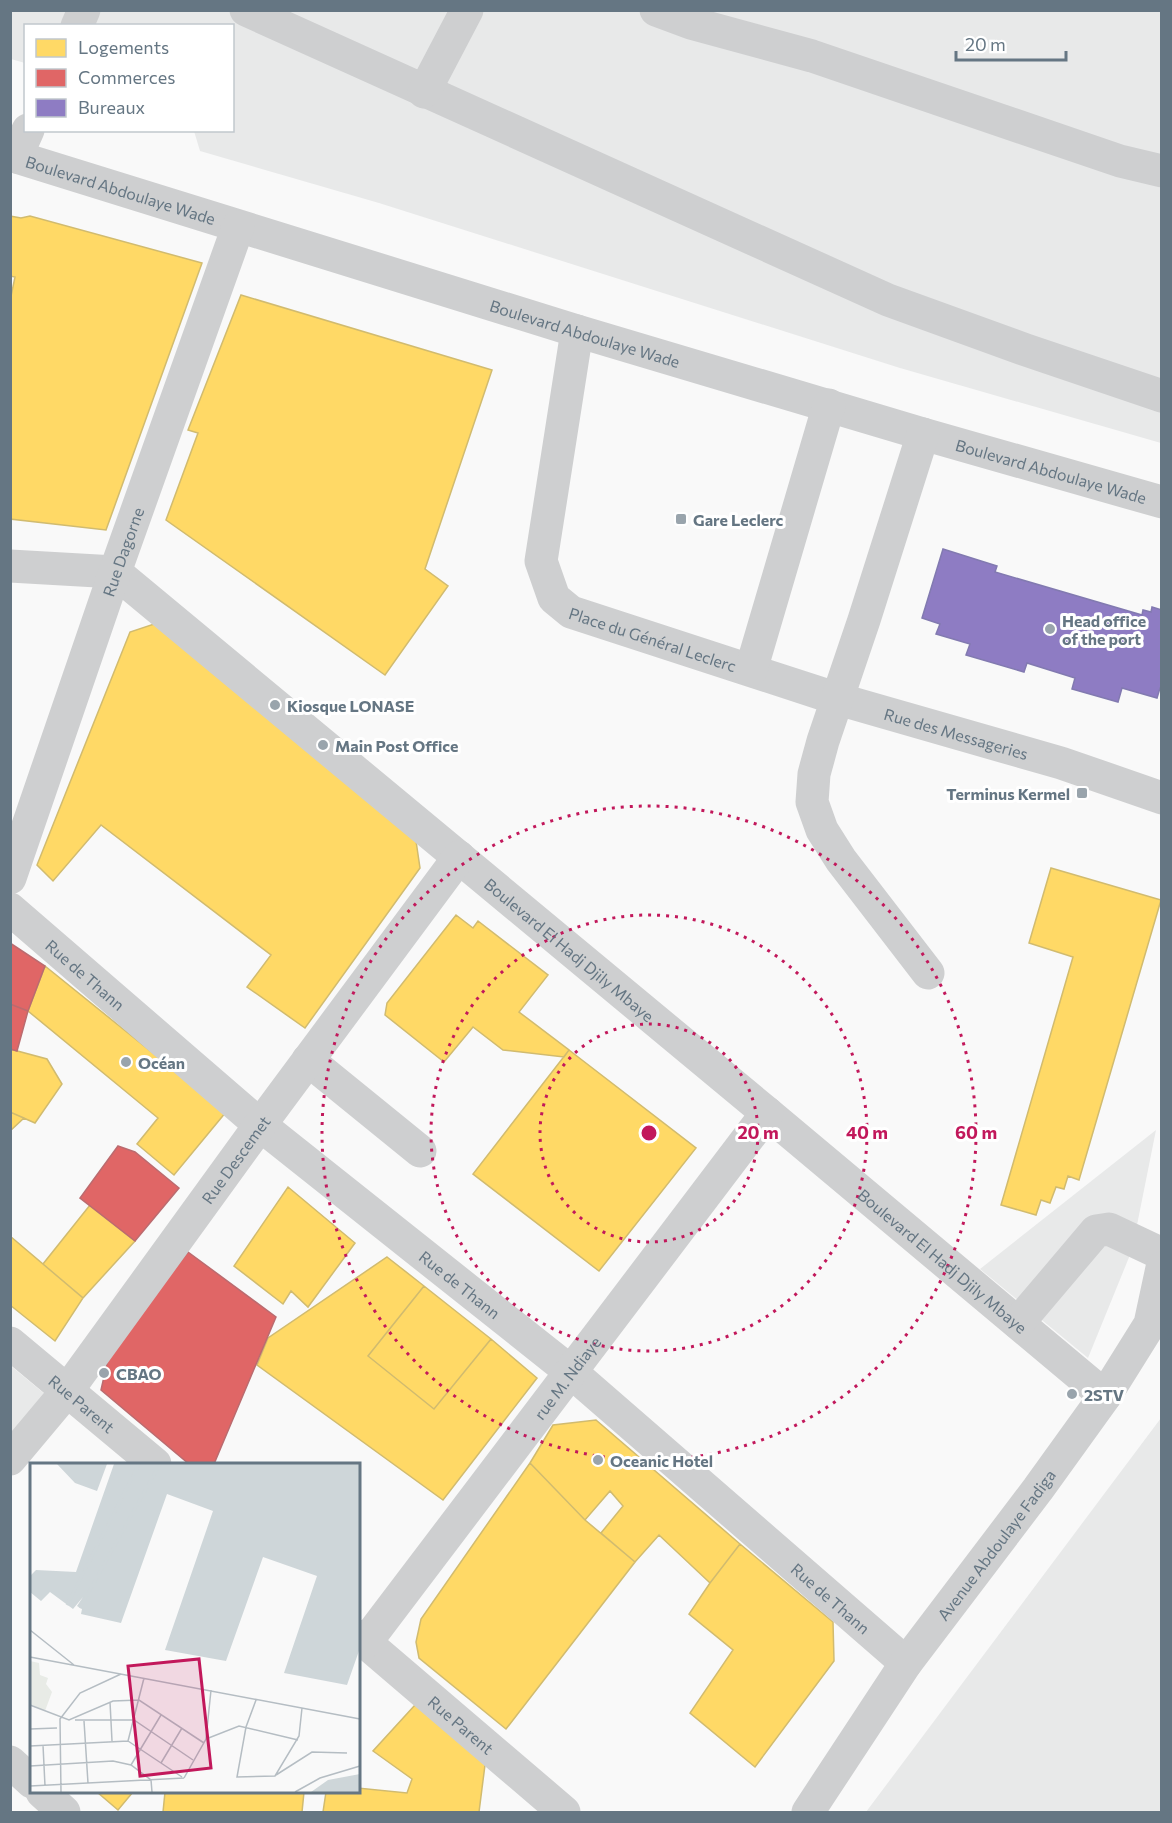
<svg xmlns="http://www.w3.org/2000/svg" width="1172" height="1823" viewBox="0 0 1172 1823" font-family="Commissioner,sans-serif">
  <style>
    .built { fill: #e8e9e9 }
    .homes { fill: #ffd966; stroke: #d1bb6f; stroke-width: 1.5 }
    .shops { fill: #e06666; stroke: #bb6b6f; stroke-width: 1.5 }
    .offices { fill: #8e7cc3; stroke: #827ab0; stroke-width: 1.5 }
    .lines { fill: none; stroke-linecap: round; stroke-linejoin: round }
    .minor { stroke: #cecfd0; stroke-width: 33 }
    .ring { fill: none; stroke: #c2185b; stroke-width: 3; stroke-dasharray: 3 6 }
    .poi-dot { fill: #99a4ac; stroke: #fff; stroke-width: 2 }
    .labels { text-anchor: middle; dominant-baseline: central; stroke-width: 6; stroke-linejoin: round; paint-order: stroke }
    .street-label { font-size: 16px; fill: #657683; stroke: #fff }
    .poi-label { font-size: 16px; font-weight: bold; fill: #657683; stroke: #fff; text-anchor: start }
    .inset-river { fill: none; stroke: #ced6d9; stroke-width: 3 }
    .inset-road { fill: none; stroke: #b5bdc3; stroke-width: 1.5 }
    .view { fill: #c2185b; fill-opacity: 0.15; stroke: #c2185b; stroke-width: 3 }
    .inset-edge { fill: none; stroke: #657683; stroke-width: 3 }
    .centre { fill: #c2185b; stroke: #fff; stroke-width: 3 }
    .ring-label { font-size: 18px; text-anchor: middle; font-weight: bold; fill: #c2185b; stroke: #fff; stroke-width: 6; stroke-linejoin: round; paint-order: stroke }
  </style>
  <rect width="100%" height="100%" fill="#f9f9f9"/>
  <!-- built -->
  <path class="built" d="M11,10L1161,11V443L900,368L379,203L200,151L194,131L232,130V26H26L25,63L11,59Z
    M1156,1130L1132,1250L1088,1358L980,1269Z
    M11,1366L58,1405L11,1465Z
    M1161,1418V1812H866Z"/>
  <!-- homes -->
  <path class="homes" d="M10,216L21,218L30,216L202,263L106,530L10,519V301L15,277L10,276Z
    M241,295L492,370L425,569L448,586L385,675L166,520L198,433L188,430Z
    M157,623L416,841L420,868L305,1028L247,987L271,955L101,825L53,881L37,865L130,632Z
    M1051,868L1161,900L1079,1180L1068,1176L1064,1189L1056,1187L1050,1203L1041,1200L1036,1215L1001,1205L1073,957L1029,943Z
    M456,915L473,928L478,921L548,975L519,1012L569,1050L564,1057L503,1050L473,1027L444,1062L385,1015L387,1003Z
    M45,966L226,1112L174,1175L137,1144L158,1118L28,1011Z
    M10,1049L47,1059L62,1084L35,1123L10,1112Z
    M569,1050L696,1148L599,1271L473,1174Z
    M10,1112L24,1118L10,1131Z
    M288,1187L355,1243L308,1307L291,1291L283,1304L234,1266Z
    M90,1205L135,1241L83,1298L43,1264Z
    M10,1236L83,1298L55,1341L10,1305Z
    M387,1257L424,1286L368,1356L434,1409L491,1339L537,1378L443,1500L257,1365L268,1338Z
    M424,1286L491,1339L434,1409L368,1356Z
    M596,1420L740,1544L710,1583L659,1535L635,1562L601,1533L623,1506L610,1491L585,1520L530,1463L553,1425Z
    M530,1463L585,1520L635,1562L506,1729L419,1658L416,1642L421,1619Z
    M740,1544L833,1622L834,1661L755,1767L690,1713L733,1650L689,1614L710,1583Z
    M415,1705L486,1757L479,1812H323L326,1792H358V1788L407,1793L412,1779L373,1751Z
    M97,1792H133L118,1810Z
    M165,1792H304L302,1812H163Z"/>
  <!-- shops -->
  <path class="shops" d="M10,943L45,966L28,1011L10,1004Z
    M10,1004L28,1011L17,1051L10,1049Z
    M118,1146L135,1152L179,1188L135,1241L80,1198Z
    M188,1252L276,1317L214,1464H189L101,1390L110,1350Z"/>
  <!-- offices -->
  <path class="offices" d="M943,549L997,566L995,572L1142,615L1143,610L1151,612L1152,607L1162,610V688H1160L1157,698L1122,688L1118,702L1072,689L1075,678L1027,663L1024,672L966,655L970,644L936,634L940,624L922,618Z"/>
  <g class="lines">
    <!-- minor -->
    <g class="minor">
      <path d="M246,10L888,300L1026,350L1162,396"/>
      <path d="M656,10L691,23L812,56L1120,161L1162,171"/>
      <path d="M77,26L84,10"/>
      <path d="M424,92L467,10"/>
      <path id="s1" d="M10,155L577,331L923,434L1162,502"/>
      <path d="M16,157L28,130"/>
      <path id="s2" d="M577,331L541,561L554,598L571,612L838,699L1061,763L1162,798"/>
      <path d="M923,434L864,620L823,741L814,774L812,802L822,830L841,860L928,973"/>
      <path id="s3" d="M10,566L115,572L767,1113L1105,1396"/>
      <path d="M751,670L829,405"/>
      <path id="s4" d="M10,878L115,572L238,227"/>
      <path id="s5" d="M10,909L260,1125L571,1372L906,1663"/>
      <path d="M308,1060L420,1151"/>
      <path d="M1018,1323L1096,1231L1109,1229L1162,1254"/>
      <path id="s6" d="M10,1343L155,1464"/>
      <path id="s7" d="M10,1459L67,1391L260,1125L459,857"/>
      <path id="s8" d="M358,1636L564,1812"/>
      <path id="s9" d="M366,1642L767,1113"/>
      <path d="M10,1762L32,1782"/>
      <path d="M42,1792L64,1812"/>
      <path id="s10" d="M808,1812L906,1663L1038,1489L1105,1396L1150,1324L1162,1268"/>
    </g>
  </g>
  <!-- distance rings -->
  <g class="ring">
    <circle cx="649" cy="1133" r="109"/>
    <circle cx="649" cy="1133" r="218"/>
    <circle cx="649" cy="1133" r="327"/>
  </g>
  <!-- markers -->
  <g class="poi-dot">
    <rect x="675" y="513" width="12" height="12" rx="3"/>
    <circle cx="1050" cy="629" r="6"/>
    <circle cx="275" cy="705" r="6"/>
    <circle cx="323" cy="745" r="6"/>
    <rect x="1076" y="787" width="12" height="12" rx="3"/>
    <circle cx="126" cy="1062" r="6"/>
    <circle cx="104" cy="1373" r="6"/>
    <circle cx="1072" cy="1394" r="6"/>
    <circle cx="598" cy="1460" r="6"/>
  </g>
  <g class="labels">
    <!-- street labels -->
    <g class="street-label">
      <text stroke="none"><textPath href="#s1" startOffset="116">Boulevard Abdoulaye Wade</textPath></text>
      <text stroke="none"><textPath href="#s1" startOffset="602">Boulevard Abdoulaye Wade</textPath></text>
      <text stroke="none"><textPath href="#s1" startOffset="1088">Boulevard Abdoulaye Wade</textPath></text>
      <text stroke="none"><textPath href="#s4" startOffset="345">Rue Dagorne</textPath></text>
      <text stroke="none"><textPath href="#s2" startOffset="380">Place du Général Leclerc</textPath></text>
      <text stroke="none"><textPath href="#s2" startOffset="698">Rue des Messageries</textPath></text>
      <text stroke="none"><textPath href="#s3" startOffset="696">Boulevard El Hadj Djily Mbaye</textPath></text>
      <text stroke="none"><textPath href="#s5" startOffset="100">Rue de Thann</textPath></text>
      <text stroke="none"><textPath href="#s7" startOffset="375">Rue Descemet</textPath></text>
      <text stroke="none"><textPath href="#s3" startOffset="1182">Boulevard El Hadj Djily Mbaye</textPath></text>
      <text stroke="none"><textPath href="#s5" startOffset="586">Rue de Thann</textPath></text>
      <text stroke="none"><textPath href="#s9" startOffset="332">rue M. Ndiaye</textPath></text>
      <text stroke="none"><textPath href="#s6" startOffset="94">Rue Parent</textPath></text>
      <text stroke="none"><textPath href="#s10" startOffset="327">Avenue Abdoulaye Fadiga</textPath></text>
      <text stroke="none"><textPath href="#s5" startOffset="1072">Rue de Thann</textPath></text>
      <text stroke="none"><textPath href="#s8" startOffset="136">Rue Parent</textPath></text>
    </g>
    <!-- poi labels -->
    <g class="poi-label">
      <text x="693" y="519">Gare Leclerc</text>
      <text x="1062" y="620">Head office<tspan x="1062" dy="18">of the port</tspan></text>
      <text x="287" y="705">Kiosque LONASE</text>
      <text x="335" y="745">Main Post Office</text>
      <text x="1070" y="793" text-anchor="end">Terminus Kermel</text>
      <text x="138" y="1062">Océan</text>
      <text x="116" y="1373">CBAO</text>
      <text x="1084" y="1394">2STV</text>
      <text x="610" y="1460">Oceanic Hotel</text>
    </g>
  </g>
  <!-- overview -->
  <g transform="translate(30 1463)">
    <rect width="330" height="330" fill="#f9f9f9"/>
    <path d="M0,198L9,200L10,212L18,215L16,221L22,229L15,248L0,241Z" fill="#e8ebe6"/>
    <path d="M27,1H77L67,28L45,20ZM84,1H330V185L317,222L254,210L287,113L233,94L196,198L135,187L183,48L137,31L91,160L51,151L52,146L47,143L53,134L43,146L20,129L11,138L0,129V113L6,107L46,109ZM330,311V329H281L298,317Z" fill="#ced6d9"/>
    <path class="inset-river" d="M298,1L330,4M37,142L109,1M50,145L130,1"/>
    <path class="inset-road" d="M0,167L44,202M0,194L330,256M226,237L216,264L207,314L245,313L269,273L272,245M80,239L82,278M0,242L39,257L83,238L109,237L174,280M45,257H104L163,297M54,258L58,320M0,266L27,265M176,276L209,263L268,277M98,278L152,314M98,278L114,215M13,282L15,323M0,283L98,278M131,300L152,265M101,302L131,252M0,303L83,298L101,302L121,317L122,329M246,312L282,289L317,290M154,315L176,276L181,227M0,323L154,315M31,329L30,256L50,230L91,211M265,329L290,315L330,303"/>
    <path class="view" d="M169,196L181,305L110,313L98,203Z"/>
    <rect width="330" height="330" class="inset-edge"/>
  </g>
  <circle cx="649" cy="1133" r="9" class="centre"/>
  <g class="ring-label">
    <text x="758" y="1139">20 m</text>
    <text x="867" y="1139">40 m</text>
    <text x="976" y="1139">60 m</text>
  </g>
  <!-- border -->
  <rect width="1172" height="1823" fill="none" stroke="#657683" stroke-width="24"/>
  <!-- legend -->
  <rect x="24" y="24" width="210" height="108" fill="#ffffff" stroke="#c1c8cd" stroke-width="1.5"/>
  <rect x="36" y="39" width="30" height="18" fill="#ffd966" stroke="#c1c8cd" stroke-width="1.5"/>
  <text x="78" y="54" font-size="18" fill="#657683">Logements</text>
  <rect x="36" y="69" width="30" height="18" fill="#e06666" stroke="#c1c8cd" stroke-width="1.5"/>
  <text x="78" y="84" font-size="18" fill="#657683">Commerces</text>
  <rect x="36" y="99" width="30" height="18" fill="#8e7cc3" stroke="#c1c8cd" stroke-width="1.5"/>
  <text x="78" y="114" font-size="18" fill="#657683">Bureaux</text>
  <!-- scale -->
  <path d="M956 51v9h110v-9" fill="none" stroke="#657683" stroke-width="3"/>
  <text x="965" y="51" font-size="18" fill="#657683" stroke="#ffffff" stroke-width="4.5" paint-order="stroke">20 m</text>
</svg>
